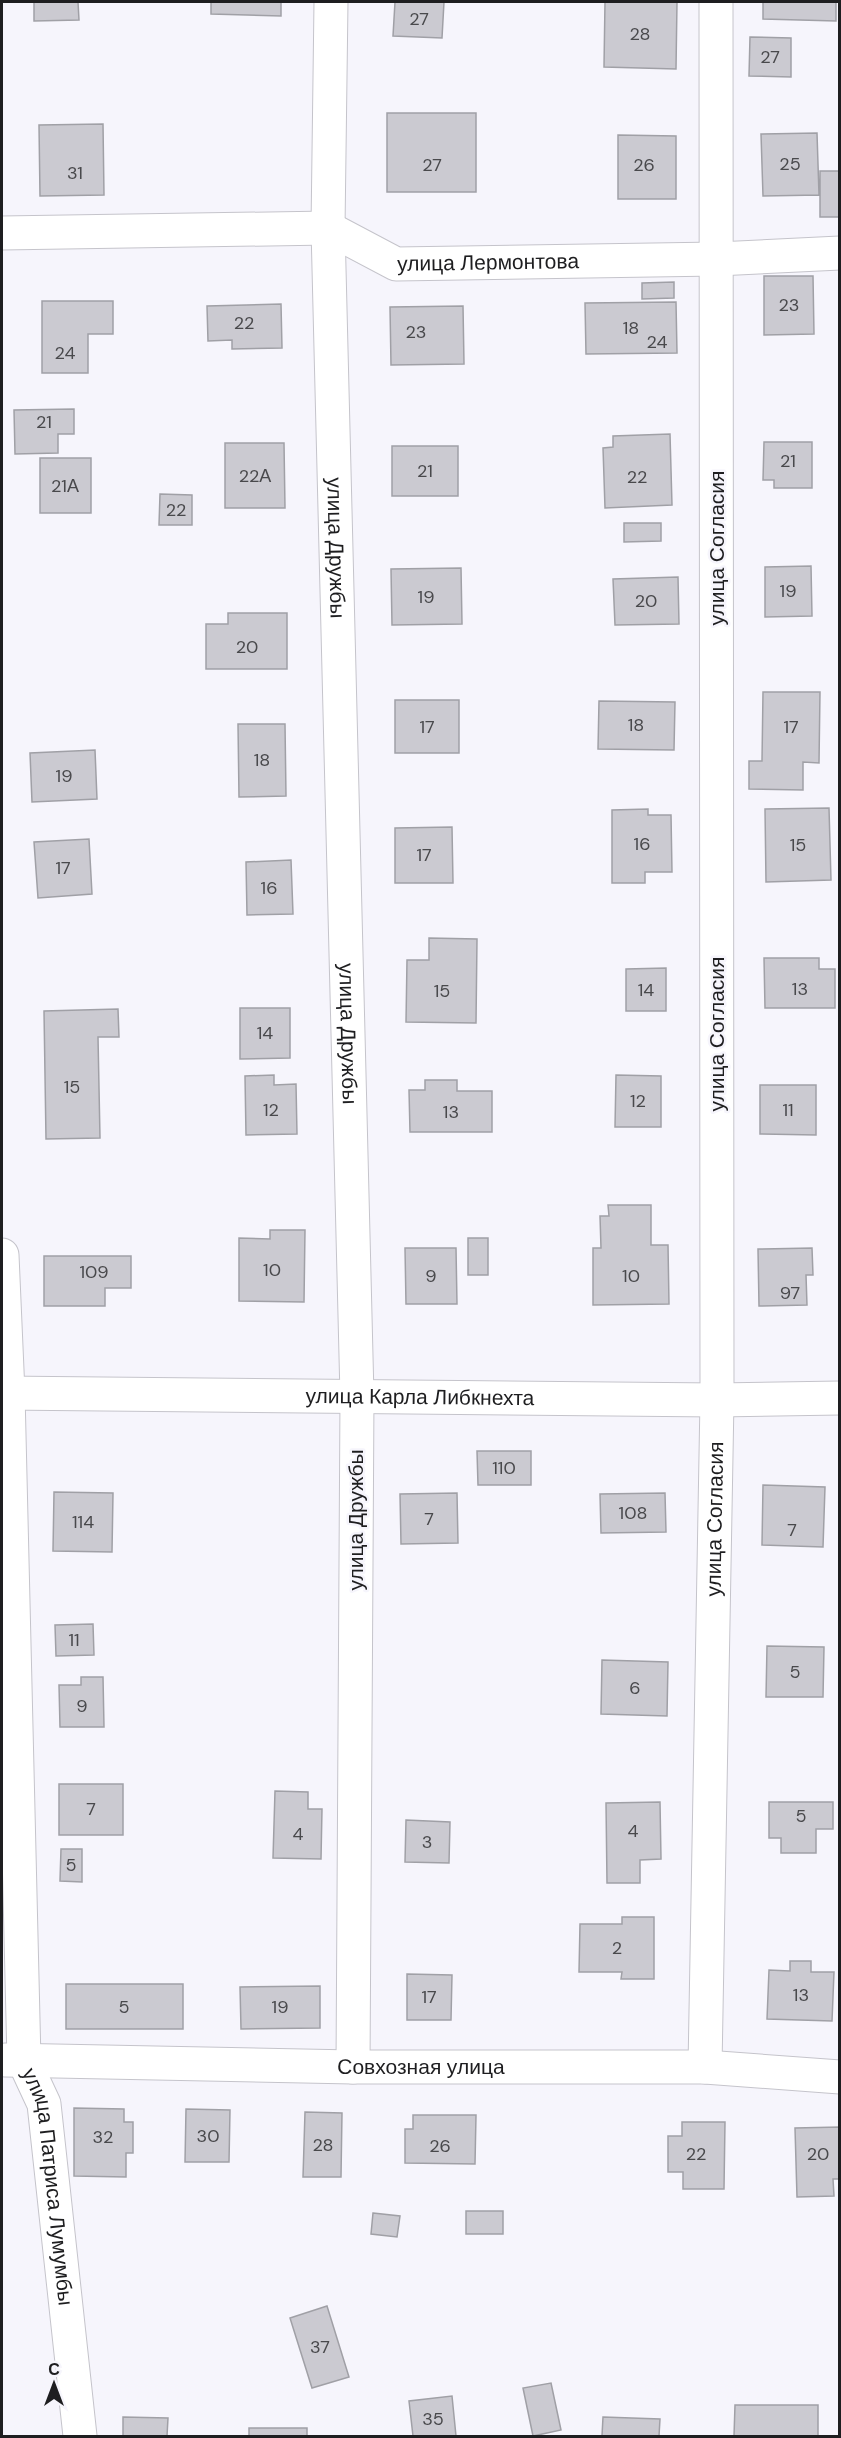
<svg xmlns="http://www.w3.org/2000/svg" width="841" height="2438" viewBox="0 0 841 2438" font-family="'DM Sans',sans-serif">
  <style>
    .building { fill: #cbcad1; stroke: #a0a0a6; stroke-width: 1.5 }
    .lines { fill: none; stroke-linecap: round; stroke-linejoin: round }
    .minor-casing { stroke: #c5c4cb; stroke-width: 35 }
    .minor { stroke: #fff; stroke-width: 33 }
    .labels { text-anchor: middle; dominant-baseline: central; stroke-width: 5; stroke-linejoin: round; paint-order: stroke }
    .number-label { font-size: 18px; fill: #49494c }
    .street-label { font-size: 21px; fill: #1e1e20; stroke: #f6f5fc }
  </style>
  <rect width="100%" height="100%" fill="#f6f5fc"/>
  <!-- building -->
  <path class="building" d="M34,2H78L79,20L34,21Z
    M211,2H281V16L211,14Z
    M395,2H444L442,38L393,36Z
    M605,2H677L676,69L604,67Z
    M763,2H836V21L763,19Z
    M750,37L791,38V77L749,76Z
    M387,113H476V192H387Z
    M103,124L104,195L40,196L39,125Z
    M817,133L819,195L763,196L761,134Z
    M618,135L676,136V199H618Z
    M820,171H840V217H820Z
    M764,276H813L814,334L764,335Z
    M674,282V298L642,299V283Z
    M42,301H113V334H88V373H42Z
    M676,302L677,353L586,354L585,303Z
    M281,304L282,348L232,349V340L208,341L207,306Z
    M463,306L464,364L391,365L390,307Z
    M74,409V434H58V453L15,454L14,410Z
    M670,434L672,505L605,508L603,448L613,447V436Z
    M764,442H812V488H774V480H763Z
    M225,443H284L285,508H225Z
    M392,446H458V496H392Z
    M40,458H91V513H40Z
    M160,494L192,495V525H159Z
    M624,523H661V541L624,542Z
    M811,566L812,616L765,617V567Z
    M461,568L462,624L392,625L391,569Z
    M678,577L679,624L615,625L613,579Z
    M228,613H287V669H206V624H228Z
    M763,692H820L819,763L803,762V790L749,789V761H762Z
    M395,700H459V753H395Z
    M599,701L675,702L674,750L598,749Z
    M238,724H285L286,796L239,797Z
    M95,750L97,799L32,802L30,753Z
    M829,808L831,880L766,882L765,809Z
    M648,809V815H671L672,872H645V883H612V810Z
    M452,827L453,883H395V828Z
    M89,839L92,894L38,898L34,842Z
    M291,860L293,914L247,915L246,862Z
    M429,938L477,939L476,1023L406,1022L407,960H429Z
    M764,958H819V969H835V1008H765Z
    M666,968V1011H626V969Z
    M240,1008H290V1058L240,1059Z
    M118,1009L119,1037H98L100,1138L46,1139L44,1011Z
    M274,1075V1085L296,1084L297,1134L246,1135L245,1076Z
    M616,1075L661,1076V1127H615Z
    M425,1080H457V1091H492V1132H410L409,1090H425Z
    M760,1085H816V1135L760,1134Z
    M608,1205H651V1245H668L669,1304L593,1305V1248H601L600,1216H609Z
    M270,1230H305L304,1302L239,1301V1238L270,1239Z
    M468,1238H488V1275H468Z
    M405,1248H456L457,1304H406Z
    M812,1248L813,1275H806L807,1305L759,1306L758,1249Z
    M44,1256H131V1288H105V1306H44Z
    M477,1451H531V1485H478Z
    M763,1485L825,1487L823,1547L762,1545Z
    M54,1492L113,1493L112,1552L53,1551Z
    M457,1493L458,1543L401,1544L400,1494Z
    M665,1493L666,1532L601,1533L600,1494Z
    M93,1624L94,1655L56,1656L55,1625Z
    M767,1646L824,1647L823,1697H766Z
    M602,1660L668,1662L667,1716L601,1714Z
    M81,1677H103L104,1727H60L59,1685H81Z
    M59,1784H123V1835H59Z
    M275,1791L308,1792V1809H322L321,1859L273,1858Z
    M660,1802L661,1859L640,1860V1883H607L606,1803Z
    M769,1802H833V1829H816V1853H781V1838H769Z
    M406,1820L450,1822L449,1863L405,1862Z
    M61,1849H82V1882L60,1881Z
    M622,1917H654V1979H621L622,1972H579L580,1924H622Z
    M790,1961H811V1972H834L832,2021L767,2019L769,1970L790,1971Z
    M407,1974L452,1975L451,2020H407Z
    M66,1984H183V2029H66Z
    M320,1986V2028L241,2029L240,1987Z
    M74,2108L124,2109V2122H133V2153H126V2177L74,2176Z
    M186,2109L230,2110L229,2162H185Z
    M305,2112L342,2113L341,2177H303Z
    M413,2115H476L475,2164L405,2163V2129H413Z
    M682,2122H725L724,2189H683V2172H668V2136H682Z
    M840,2127V2179H833L834,2196L797,2197L795,2128Z
    M466,2211H503V2234H466Z
    M373,2213L400,2216L397,2237L371,2234Z
    M327,2306L349,2377L312,2388L290,2318Z
    M551,2383L561,2430L533,2436L523,2388Z
    M452,2396L456,2436H413L409,2401Z
    M735,2405H818V2436H734Z
    M123,2417L168,2418L167,2436H123Z
    M603,2417L660,2419L659,2436H602Z
    M249,2428H307V2436H249Z"/>
  <g class="lines">
    <defs>
      <g id="minor">
        <path id="s1" d="M331,2L328,228L357,1396L353,2067"/>
        <path id="s2" d="M2,233L328,228L396,264L717,259L840,253"/>
        <path id="s3" d="M2,1255L8,1393L24,2061L44,2104L80,2436"/>
        <path id="s4" d="M2,1393L717,1400L840,1398"/>
        <path id="s5" d="M5,2060L353,2067H705L840,2077"/>
        <path id="s6" d="M705,2067L717,1400L716,2"/>
      </g>
    </defs>
    <!-- minor casing -->
    <use href="#minor" class="minor-casing"/>
    <!-- minor -->
    <use href="#minor" class="minor"/>
  </g>
  <g class="labels">
    <!-- number labels -->
    <g class="number-label">
      <text x="419" y="19">27</text>
      <text x="640" y="34">28</text>
      <text x="770" y="57">27</text>
      <text x="790" y="164">25</text>
      <text x="432" y="165">27</text>
      <text x="644" y="165">26</text>
      <text x="75" y="173">31</text>
      <text x="789" y="305">23</text>
      <text x="244" y="323">22</text>
      <text x="631" y="328">18</text>
      <text x="416" y="332">23</text>
      <text x="657" y="342">24</text>
      <text x="65" y="353">24</text>
      <text x="44" y="422">21</text>
      <text x="788" y="461">21</text>
      <text x="425" y="471">21</text>
      <text x="255" y="476">22А</text>
      <text x="637" y="477">22</text>
      <text x="65" y="486">21А</text>
      <text x="176" y="510">22</text>
      <text x="788" y="591">19</text>
      <text x="426" y="597">19</text>
      <text x="646" y="601">20</text>
      <text x="247" y="647">20</text>
      <text x="636" y="725">18</text>
      <text x="427" y="727">17</text>
      <text x="791" y="727">17</text>
      <text x="262" y="760">18</text>
      <text x="64" y="776">19</text>
      <text x="642" y="844">16</text>
      <text x="798" y="845">15</text>
      <text x="424" y="855">17</text>
      <text x="63" y="868">17</text>
      <text x="269" y="888">16</text>
      <text x="800" y="989">13</text>
      <text x="646" y="990">14</text>
      <text x="442" y="991">15</text>
      <text x="265" y="1033">14</text>
      <text x="72" y="1087">15</text>
      <text x="638" y="1101">12</text>
      <text x="271" y="1110">12</text>
      <text x="788" y="1110">11</text>
      <text x="451" y="1112">13</text>
      <text x="272" y="1270">10</text>
      <text x="94" y="1272">109</text>
      <text x="431" y="1276">9</text>
      <text x="631" y="1276">10</text>
      <text x="790" y="1293">97</text>
      <text x="504" y="1468">110</text>
      <text x="633" y="1513">108</text>
      <text x="429" y="1519">7</text>
      <text x="83" y="1522">114</text>
      <text x="792" y="1530">7</text>
      <text x="74" y="1640">11</text>
      <text x="795" y="1672">5</text>
      <text x="635" y="1688">6</text>
      <text x="82" y="1706">9</text>
      <text x="91" y="1809">7</text>
      <text x="801" y="1816">5</text>
      <text x="633" y="1831">4</text>
      <text x="298" y="1834">4</text>
      <text x="427" y="1842">3</text>
      <text x="71" y="1865">5</text>
      <text x="617" y="1948">2</text>
      <text x="801" y="1995">13</text>
      <text x="429" y="1997">17</text>
      <text x="124" y="2007">5</text>
      <text x="280" y="2007">19</text>
      <text x="208" y="2136">30</text>
      <text x="103" y="2137">32</text>
      <text x="323" y="2145">28</text>
      <text x="440" y="2146">26</text>
      <text x="696" y="2154">22</text>
      <text x="818" y="2154">20</text>
      <text x="320" y="2347">37</text>
      <text x="433" y="2419">35</text>
    </g>
    <!-- street labels -->
    <g class="street-label">
      <text stroke="none"><textPath href="#s2" startOffset="495">улица Лермонтова</textPath></text>
      <text stroke="none"><textPath href="#s1" startOffset="546">улица Дружбы</textPath></text>
      <text transform="translate(717 548) rotate(-90)">улица Согласия</text>
      <text stroke="none"><textPath href="#s1" startOffset="1032">улица Дружбы</textPath></text>
      <text transform="translate(717 1034) rotate(-90)">улица Согласия</text>
      <text stroke="none"><textPath href="#s4" startOffset="418">улица Карла Либкнехта</textPath></text>
      <text transform="translate(356 1520) rotate(-90)">улица Дружбы</text>
      <text stroke="none"><textPath href="#s6" startOffset="548">улица Согласия</textPath></text>
      <text stroke="none"><textPath href="#s5" startOffset="416">Совхозная улица</textPath></text>
      <text stroke="none"><textPath href="#s3" startOffset="936">улица Патриса Лумумбы</textPath></text>
    </g>
  </g>
  <!-- border -->
  <rect width="841" height="2438" fill="none" stroke="#1e1e20" stroke-width="6"/>
  <!-- north arrow -->
  <g transform="translate(54 2384)" stroke="#f6f5fc" stroke-width="4.5" paint-order="stroke">
  <path d="M0-4.5L10 22L0 15L-10 22Z" fill="#1e1e20"/>
  <text y="-9" font-size="16" font-weight="bold" text-anchor="middle" fill="#1e1e20">С</text>
  </g>
</svg>
